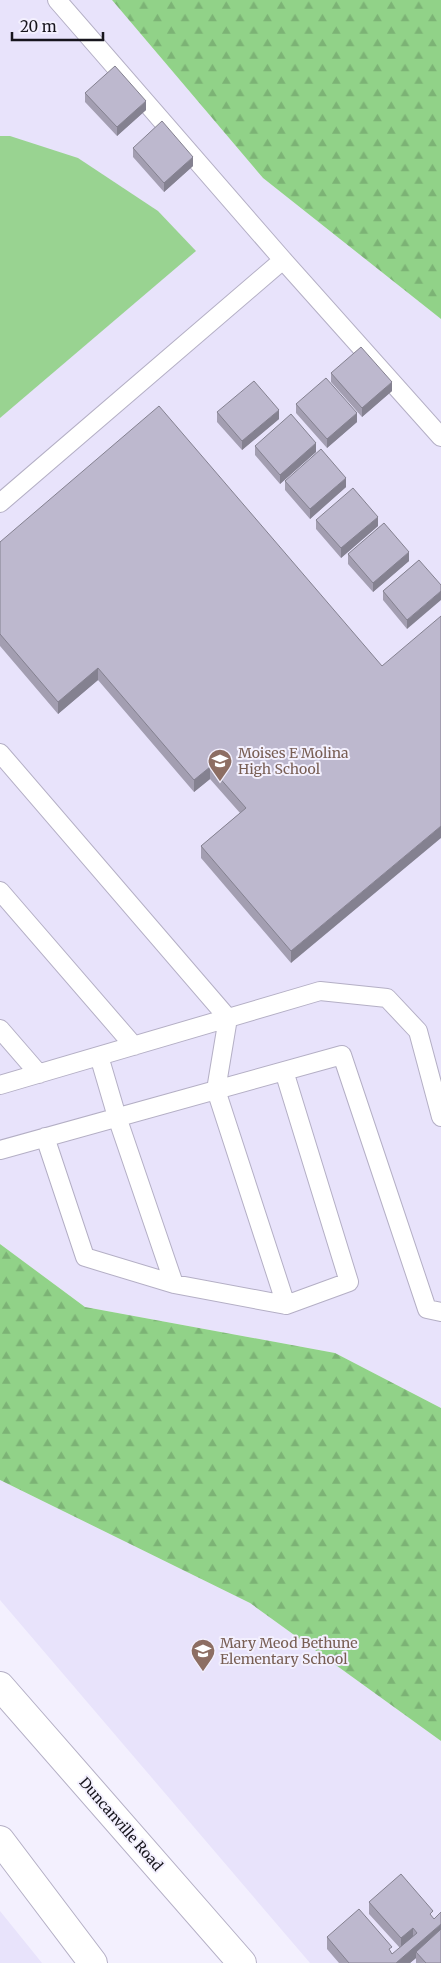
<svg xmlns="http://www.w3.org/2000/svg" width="441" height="1963" viewBox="0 0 441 1963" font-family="Merriweather,serif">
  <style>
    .built { fill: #e8e3fb }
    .forest { fill: url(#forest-firs) }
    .garden { fill: #99d391 }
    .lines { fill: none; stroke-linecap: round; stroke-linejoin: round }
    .lane-casing { stroke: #b4afc5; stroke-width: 20 }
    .secondary-casing { stroke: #b4afc5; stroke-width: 30 }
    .lane { stroke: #fff; stroke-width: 18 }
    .secondary { stroke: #fff; stroke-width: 28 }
    .wall { fill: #a39eb1 }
    .shaded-wall { fill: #848190 }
    .building { fill: #bdb8ce; stroke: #848190 }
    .labels { text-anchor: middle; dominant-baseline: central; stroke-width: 4; stroke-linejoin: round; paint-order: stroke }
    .education-label { font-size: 14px; fill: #785e54; stroke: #f3f0fe; text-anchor: start }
    .street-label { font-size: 14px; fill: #17151d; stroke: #f3f0fe }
  </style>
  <defs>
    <pattern id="forest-firs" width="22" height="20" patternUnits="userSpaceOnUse" patternTransform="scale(1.25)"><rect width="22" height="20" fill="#91d288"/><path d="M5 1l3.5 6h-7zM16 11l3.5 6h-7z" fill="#7cb375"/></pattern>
  </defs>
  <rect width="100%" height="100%" fill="#f3f0fe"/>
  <!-- built -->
  <path class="built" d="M0,0H112L263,178L441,319V1408L335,1353L85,1307L0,1244Z
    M0,1480L250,1603L441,1741V1963H310L0,1600Z
    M0,1911L42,1963H0Z"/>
  <!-- forest -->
  <path class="forest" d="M112,0H441V319L263,178Z
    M0,1244L85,1307L335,1353L441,1408V1741L250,1603L0,1480Z"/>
  <!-- garden -->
  <path class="garden" d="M0,136H10L78,158L158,211L196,251L0,418Z"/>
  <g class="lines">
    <defs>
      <path id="lane" d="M283,260L441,437
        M0,503L283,260L57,0
        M0,753L228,1018L216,1090L286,1305L174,1284L85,1257L45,1137
        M0,891L134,1046
        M0,1029L39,1074
        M99,1056L117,1117L174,1284
        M284,1071L349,1282L286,1305
        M0,1085L320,991L387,998L418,1031L441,1117
        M0,1150L342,1055L427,1309L441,1312"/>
      <path id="secondary" d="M0,1686L242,1963
        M0,1840L93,1963"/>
    </defs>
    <!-- lane casing -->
    <use href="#lane" class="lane-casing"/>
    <!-- secondary casing -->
    <use href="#secondary" class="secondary-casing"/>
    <!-- lane -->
    <use href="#lane" class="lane"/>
    <!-- secondary -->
    <use href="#secondary" class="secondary"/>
  </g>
  <!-- wall -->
  <path class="wall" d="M85,93L146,110L117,136L85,102Z
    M133,148L193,166L164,192L133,157Z
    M331,373L392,391L362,417L331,382Z
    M296,404L357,422L327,448L296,413Z
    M217,412L279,419L242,450L217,422Z
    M255,446L316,452L280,484L255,455Z
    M285,481L346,487L310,519L285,490Z
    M316,520L378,526L341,558L316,529Z
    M0,542L382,666L291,963L201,858V846L240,813L210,779L194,792L98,680L58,714L0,646Z
    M348,554L409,561L373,592L348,564Z
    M419,560L407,629L383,600V591Z
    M369,1902L433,1918L441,1963H416V1958L410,1963H339L327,1949V1937L392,1954L400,1948L369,1914Z"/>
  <!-- shaded-wall -->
  <path class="shaded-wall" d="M146,101V110L117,136V127Z
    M193,157V166L164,192V183Z
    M392,382V391L362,417V408Z
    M279,410V419L242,450V441Z
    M357,413V422L327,448V439Z
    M316,443V452L280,484V475Z
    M346,478V487L310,519V509Z
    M378,517V526L341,558V548Z
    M409,552V561L373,592V583Z
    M441,591V600L407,629V620Z
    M98,668V680L58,714V702Z
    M210,767V779L194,792V780Z
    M441,826V838L291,963V951Z
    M441,1924V1936L416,1952V1958L410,1963H396Z
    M413,1928V1940L401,1950V1938Z"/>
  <!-- building -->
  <path class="building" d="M115,66L146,101L117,127L85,93Z
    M162,121L193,157L164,183L133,148Z
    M361,347L392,382L362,408L331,373Z
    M326,378L357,413L327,439L296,404Z
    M254,381L279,410L242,441L217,412Z
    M159,406L382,666L441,616V826L291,951L201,846L246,808L210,767L194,780L98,668L58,702L0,634V542Z
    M291,414L316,443L280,475L255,446Z
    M321,449L346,478L310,509L285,481Z
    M353,488L378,517L341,548L316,520Z
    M384,523L409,552L373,583L348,554Z
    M419,560L441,585V591L407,620L383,591Z
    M401,1874L433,1911L430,1914L434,1919L441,1912V1924L396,1963H349L327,1937L359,1909L392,1947L389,1949L392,1954L417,1933L413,1928L401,1938L369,1902Z
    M441,1929V1963H426L416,1952Z"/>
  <!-- icons -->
  <defs>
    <symbol id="school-pin" viewBox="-11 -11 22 30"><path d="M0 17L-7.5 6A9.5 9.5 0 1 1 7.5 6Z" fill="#8d6e63" stroke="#f3f0fe"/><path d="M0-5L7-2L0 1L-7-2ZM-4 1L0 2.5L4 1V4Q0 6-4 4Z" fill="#fff"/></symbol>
  </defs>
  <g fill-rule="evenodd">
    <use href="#school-pin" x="206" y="747" width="28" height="38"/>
    <use href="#school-pin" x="189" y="1637" width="28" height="38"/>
  </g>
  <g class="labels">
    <!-- education labels -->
    <g class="education-label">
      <text x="238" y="753">Moises E Molina<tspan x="238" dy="16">High School</tspan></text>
      <text x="220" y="1643">Mary Meod Bethune<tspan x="220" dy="16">Elementary School</tspan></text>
    </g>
    <!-- street labels -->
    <g class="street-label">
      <text transform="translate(121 1824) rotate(49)">Duncanville Road</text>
    </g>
  </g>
  <!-- scale -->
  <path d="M12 32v8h91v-8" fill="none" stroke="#17151d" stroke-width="2.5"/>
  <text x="20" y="32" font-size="15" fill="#17151d" stroke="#f3f0fe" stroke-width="4" paint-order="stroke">20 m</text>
</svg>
